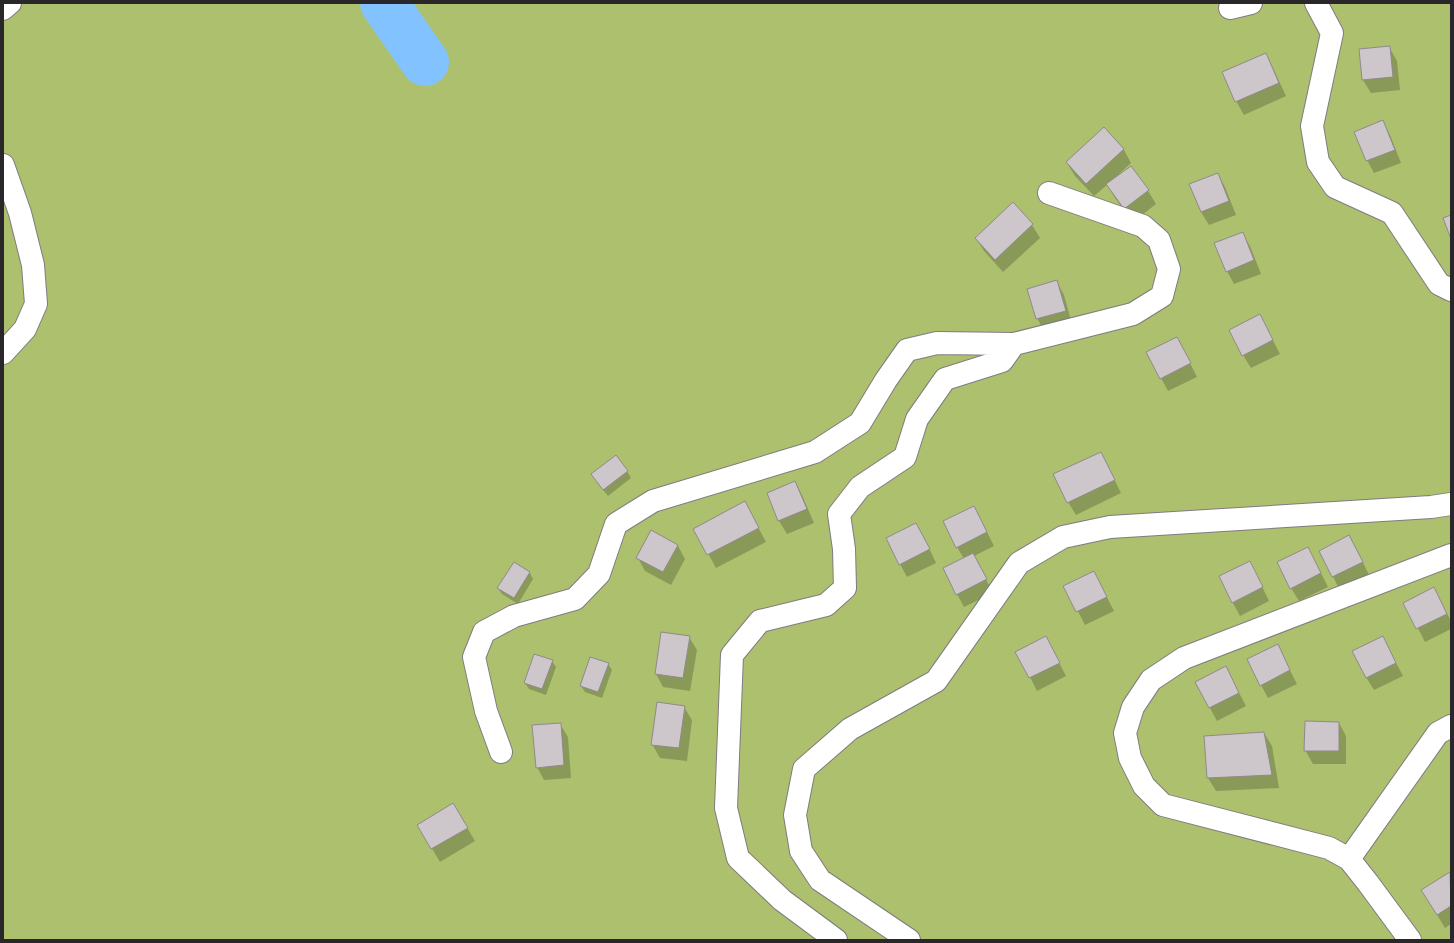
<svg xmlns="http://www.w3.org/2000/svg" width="1454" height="943" viewBox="0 0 1454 943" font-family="Jost,sans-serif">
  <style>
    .forest { fill: #acc06e }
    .shadow { fill: #0003 }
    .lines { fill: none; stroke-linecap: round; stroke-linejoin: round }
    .river { stroke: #82c2ff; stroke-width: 48 }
    .building { fill: #cdc6ca; stroke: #90898d }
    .street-casing { stroke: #807b80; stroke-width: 24 }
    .secondary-casing { stroke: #807b80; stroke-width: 24 }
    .street { stroke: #fff; stroke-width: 22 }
    .secondary { stroke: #fff; stroke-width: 22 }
  </style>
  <rect width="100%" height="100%" fill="#eae4eb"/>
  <!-- forest -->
  <path class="forest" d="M3,3H1451V940H3Z"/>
  <!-- shadow -->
  <path class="shadow" d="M1389,47L1397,61L1400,90L1371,93L1363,80Z
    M1266,55L1273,68L1286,96L1244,115L1236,101Z
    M1383,122L1390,135L1401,163L1374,173L1367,160Z
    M1104,129L1124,150L1131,163L1119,174L1120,175L1131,167L1148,191L1156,204L1133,222L1115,198L1107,185L1094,196L1075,176L1067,163Z
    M1218,174L1225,187L1236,215L1209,225L1201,212L1190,184Z
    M1013,204L1032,225L1040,238L1003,272L984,251L976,238Z
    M1242,233L1250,246L1261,274L1234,284L1227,271Z
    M1057,282L1064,295L1072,324L1044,331L1037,318Z
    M1267,329L1280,354L1251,368L1243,355Z
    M1184,351L1197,377L1168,391L1161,378Z
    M1101,453L1121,493L1076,515L1068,502Z
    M627,471L631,478L608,496L596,481Z
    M795,482L802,495L814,523L787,534L779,521L768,493Z
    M752,516L766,542L716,568L695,529Z
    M981,520L994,546L974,556L993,593L964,607L957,594L964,559L957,547Z
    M651,531L678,546L685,559L671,585L645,571L638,558Z
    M924,537L936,563L907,577L900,564Z
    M1357,550L1369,575L1340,590L1333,577Z
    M1315,561L1328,587L1299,601L1291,588Z
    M514,563L530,573L533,579L518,604L502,594L498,588Z
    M1257,576L1269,601L1240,616L1233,603Z
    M1065,586H1101L1114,611L1085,625Z
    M1434,589L1451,621V629L1425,642L1405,603Z
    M689,637L697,650L690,691L663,687L656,674Z
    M1383,638L1403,676L1374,690L1366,677Z
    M1277,645L1297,684L1268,698L1261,685Z
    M1053,651L1066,676L1037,691L1030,677Z
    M552,661L556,667L546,695L529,689L525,683Z
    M608,664L612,670L602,698L585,692L581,686Z
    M1226,668L1246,706L1217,721L1210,708Z
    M684,707L692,720L687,761L660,758L652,744Z
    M1339,723L1346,736V764H1313L1305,750Z
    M560,724L568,737L571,778L544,780L537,767Z
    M1264,733L1272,746L1279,788L1216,791L1208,778L1205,737Z
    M453,804L475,841L440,862L418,825Z
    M1450,873L1451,875V924L1445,928L1430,903Z"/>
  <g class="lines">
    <!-- river -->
    <path class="river" d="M384,3L425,62"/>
  </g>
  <!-- building -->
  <path class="building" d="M1390,46L1393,77L1362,80L1359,49Z
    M1266,53L1279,83L1235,102L1222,72Z
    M1383,120L1395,150L1366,161L1354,132Z
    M1104,127L1124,149L1086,184L1066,162Z
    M1131,166L1149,190L1124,209L1106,184Z
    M1218,173L1229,201L1201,212L1189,184Z
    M1013,202L1033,224L995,260L975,238Z
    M1451,215V239L1443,218Z
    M1243,232L1254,260L1226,272L1214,243Z
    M1057,280L1066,311L1036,319L1027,289Z
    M1260,314L1273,340L1242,356L1229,330Z
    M1177,337L1191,363L1160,379L1146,352Z
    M1101,452L1115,480L1067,503L1053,474Z
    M616,455L628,471L603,490L591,474Z
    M795,481L807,509L778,521L767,493Z
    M745,501L759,528L707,555L693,529Z
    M974,506L987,532L956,548L943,521Z
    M916,523L930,549L899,565L886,538Z
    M651,530L678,545L663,572L636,558Z
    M1349,535L1363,562L1332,577L1319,551Z
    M1308,547L1321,573L1290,589L1277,562Z
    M973,553L987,579L956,595L943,568Z
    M1250,561L1263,587L1232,603L1219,576Z
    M514,562L530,572L514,598L497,588Z
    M1094,571L1107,597L1076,612L1063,586Z
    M1434,587L1447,614L1416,629L1403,603Z
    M661,632L690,636L683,678L655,674Z
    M1046,636L1060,663L1029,678L1015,652Z
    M1383,636L1396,663L1366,678L1352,651Z
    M1278,644L1290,670L1260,686L1247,659Z
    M534,654L553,660L542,689L524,683Z
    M590,657L609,663L598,692L580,686Z
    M1226,666L1239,693L1209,708L1195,682Z
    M657,702L685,706L679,748L651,745Z
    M1305,721L1339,722V751H1304Z
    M561,723L564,765L536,768L532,725Z
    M1264,732L1272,775L1207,778L1204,736Z
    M453,803L468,828L431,849L417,825Z
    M1450,872L1451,906L1437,915L1421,890Z"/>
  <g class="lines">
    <defs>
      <path id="street" d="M1316,3L1332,33L1312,126L1318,162L1335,187L1392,213L1439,284L1451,290
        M1230,8L1251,3
        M501,752L486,711L474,657L484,632L514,616L575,599L599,574L616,524L653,501L815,452L860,423L886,380L907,350L937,343L1014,344L1133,314L1162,296L1169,269L1159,240L1143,226L1049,193
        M1349,859L1438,733L1451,726
        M836,940L782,900L738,858L726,808L732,655L760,621L826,605L845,588L844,549L839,514L860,487L905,457L917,419L945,379L1002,361L1014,344
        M909,940L820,880L801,851L795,815L804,769L850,729L936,681L1019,563L1063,537L1110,527L1431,507L1451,504
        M1410,940L1368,883L1349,859L1329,848L1163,805L1144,786L1130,758L1125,733L1133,707L1151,680L1184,658L1451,555"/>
      <path id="secondary" d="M3,9L10,3
        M3,165L20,213L33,265L36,304L25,329L3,353"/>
    </defs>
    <!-- street casing -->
    <use href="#street" class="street-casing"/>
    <!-- secondary casing -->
    <use href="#secondary" class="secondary-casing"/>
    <!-- street -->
    <use href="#street" class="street"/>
    <!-- secondary -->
    <use href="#secondary" class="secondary"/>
  </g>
  <!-- border -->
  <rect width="1454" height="943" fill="none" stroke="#29272a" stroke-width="8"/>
</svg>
